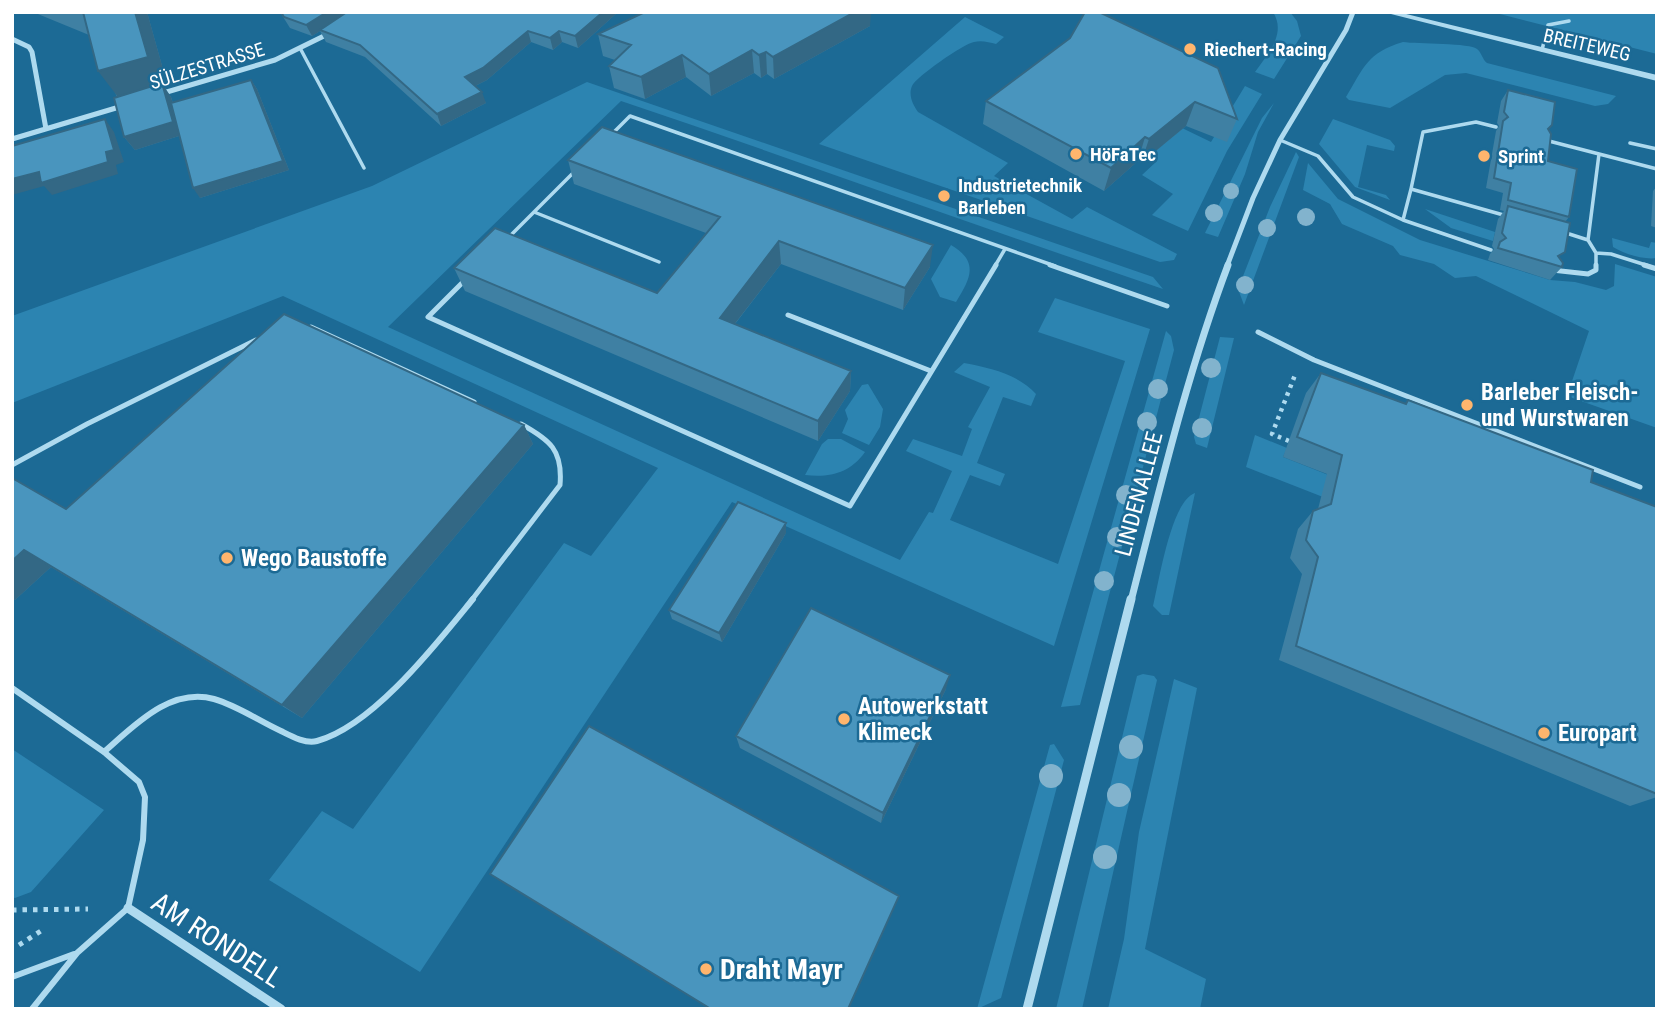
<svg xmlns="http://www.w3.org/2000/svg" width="1669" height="1021" viewBox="0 0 1669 1021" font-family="'Roboto Condensed',sans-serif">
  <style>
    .green { fill: #2c84b1 }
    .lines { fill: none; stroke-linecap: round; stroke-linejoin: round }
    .path-far1 { stroke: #aedaef; stroke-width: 4.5; stroke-dasharray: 3.5 5; stroke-linecap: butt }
    .path { stroke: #aedaef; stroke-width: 5; stroke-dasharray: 4.5 6; stroke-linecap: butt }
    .service-far2 { stroke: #aedaef; stroke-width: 3.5 }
    .service-far1 { stroke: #aedaef; stroke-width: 5 }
    .service { stroke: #aedaef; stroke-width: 6 }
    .minor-far2 { stroke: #aedaef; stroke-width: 5 }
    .minor-far1 { stroke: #aedaef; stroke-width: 7 }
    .minor { stroke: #aedaef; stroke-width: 9 }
    .tertiary { fill: #aedaef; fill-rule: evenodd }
    .tree { fill: #82b3cd }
    .wall { fill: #3f80a3 }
    .shaded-wall { fill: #336885 }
    .building { fill: #4995be; stroke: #336885; stroke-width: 2 }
    .poi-dot { fill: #ffb56d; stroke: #1c6a95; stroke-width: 2.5 }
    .labels { text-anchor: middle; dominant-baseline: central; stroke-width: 5; stroke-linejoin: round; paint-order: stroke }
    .far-street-label { font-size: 19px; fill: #fff; stroke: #1c6a95 }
    .far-poi-label { font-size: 19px; font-weight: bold; fill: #fff; stroke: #1c6a95; text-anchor: start }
    .poi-label { font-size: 23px; font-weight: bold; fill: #fff; stroke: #1c6a95; text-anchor: start }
    .street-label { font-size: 23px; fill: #fff; stroke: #1c6a95 }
    .near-street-label { font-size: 28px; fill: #fff; stroke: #1c6a95 }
    .near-poi-label { font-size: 28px; font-weight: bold; fill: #fff; stroke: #1c6a95; text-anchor: start }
  </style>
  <rect width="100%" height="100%" fill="#1c6a95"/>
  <!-- green -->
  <path class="green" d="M1273,12H1290L1297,21L1301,36L1274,79L1255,72C1267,55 1287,34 1273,12Z
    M1492,12H1657V54Z
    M965,17L1004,37L996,44C989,42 981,40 974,42C963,44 916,77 912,86C908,95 913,105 918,112L1008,163L994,176L1072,219L1087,207L1177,254L1174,260L1160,262L819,144Z
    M1403,42C1417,44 1471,43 1477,49C1482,53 1482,59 1487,63L1616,96L1608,104L1595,106L1466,73L1445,75L1390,108L1349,100L1346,97C1364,67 1367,53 1403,42Z
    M587,82L1153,277L1163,289C982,228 802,162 621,101L388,327L900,560L929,512L933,513L952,471L906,451L913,439L962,456L972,429L968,427L990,387L954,372L964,363C990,368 1018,374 1036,394L1031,406L1003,397L977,463L1005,474L1000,486L970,475L950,520L1058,564L1125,361L1038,332L1055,298L1150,329L1054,646L732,502L420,972L269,880L322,811L353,829L564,543L591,556L658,468L283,296L12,403V316L372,186Z
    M1245,86L1262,94L1227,151L1188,231L1152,215L1173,194L1142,175L1157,161L1150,156L1182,128L1211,142Z
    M1274,103L1258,132L1245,174L1218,237L1205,233L1262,118Z
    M1333,119L1390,140L1395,146L1394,151L1367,145L1358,187L1386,195L1390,200L1355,187L1319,144Z
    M1296,152L1299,157L1244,305L1238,289L1270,207Z
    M1308,163L1338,199L1420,240L1550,280L1575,282L1606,290L1614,286L1615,264L1657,277L1655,364L1657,428L1567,396L1589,331L1476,276L1455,278L1434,264L1400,255L1393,246L1342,224L1330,204L1303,190Z
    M1425,209L1495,232L1493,241L1451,228Z
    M1612,238L1649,248L1651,242L1657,243V258C1644,260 1624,254 1613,247Z
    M951,245C980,262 970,279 956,302L940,297L931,279Z
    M1166,331L1171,336L1174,350L1080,705L1061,707Z
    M1220,337L1234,338L1207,448L1196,444L1194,437Z
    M868,384L883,409L880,427L869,445L842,433L848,419L845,410L862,385Z
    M1255,435L1287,448L1283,457L1490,539L1323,497L1246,467Z
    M828,439H841L865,452C850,473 830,478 805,475L822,444Z
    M1195,493L1169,615H1162L1153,606C1159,582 1171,501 1195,493Z
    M1143,674L1154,676L1157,680L1082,1009H1056L1137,676Z
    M1174,679L1197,688L1145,949L1206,979L1200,1009H1108L1124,939L1139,832Z
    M1054,744L1064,760L1001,998L977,1009L1050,745Z
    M12,749L104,810L31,892L15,898L12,897Z"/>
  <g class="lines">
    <!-- path-far1 -->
    <path class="path-far1" d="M1289,441L1272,434L1295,375"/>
    <!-- path -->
    <path class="path" d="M12,910L88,909
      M19,945L44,929"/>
    <!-- service-far2 -->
    <path class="service-far2" d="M300,48L364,168
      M1542,50L1548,25L1569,21
      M1496,127L1476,122L1423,132L1411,189L1507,216
      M612,134L630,116L1055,266
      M1280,140L1318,156L1353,197L1403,220L1491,250
      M1545,140L1657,169
      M1630,143L1657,149
      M534,212L659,262
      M1403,220L1411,189
      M1563,232L1588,240L1599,154
      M508,238L575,171
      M1588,240L1596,253V266
      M1596,253L1611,254L1649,266
      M995,266L1005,249"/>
    <!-- service-far1 -->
    <path class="service-far1" d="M1050,265L1167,306
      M1644,265L1657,269
      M1552,270L1588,274L1596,270V265
      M466,279L428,317L850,506L996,265
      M788,315L931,371
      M311,327L474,402
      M1258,332L1314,360L1640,487
      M12,465L87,424L256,340
      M471,601L560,485C563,450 550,440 521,424"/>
    <!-- service -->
    <path class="service" d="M12,688L104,752L139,782L145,797L143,840L128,908L77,953L32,1009
      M104,752C134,726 170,687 214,699C238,706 259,721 281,731C291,736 305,744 317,741C373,726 437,643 473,599
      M12,977L74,954"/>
    <!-- minor-far2 -->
    <path class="minor-far2" d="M12,39L29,47L32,52L46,129
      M160,94L275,60L330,33
      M12,139L126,105
      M1227,266L1253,198L1280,140L1346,30L1353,12"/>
    <!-- minor-far1 -->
    <path class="minor-far1" d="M1131,601C1160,488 1187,374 1228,265"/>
    <!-- minor -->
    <path class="minor" d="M128,908L281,1009
      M1027,1009L1131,599"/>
    <!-- tertiary -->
    <path class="tertiary" d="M1383,12H1398L1657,75V81Z"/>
  </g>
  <!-- trees -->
  <g class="tree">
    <circle cx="1231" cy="191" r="8"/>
    <circle cx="1214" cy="213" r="9"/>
    <circle cx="1306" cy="217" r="9"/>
    <circle cx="1267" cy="228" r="9"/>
    <circle cx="1245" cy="285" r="9"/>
    <circle cx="1211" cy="368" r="10"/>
    <circle cx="1158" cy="389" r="10"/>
    <circle cx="1147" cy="422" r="10"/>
    <circle cx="1202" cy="428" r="10"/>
    <circle cx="1126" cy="495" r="10"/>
    <circle cx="1117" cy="537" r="10"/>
    <circle cx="1104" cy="581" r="10"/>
    <circle cx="1131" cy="747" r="12"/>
    <circle cx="1051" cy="776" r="12"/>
    <circle cx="1119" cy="795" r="12"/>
    <circle cx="1105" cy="857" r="12"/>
  </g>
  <!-- wall -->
  <path class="wall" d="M33,12H147L168,87L165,88L171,97L173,103L251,80L257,89L289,170L200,198L179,136L135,150L124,137L117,97L89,35Z
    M280,12H618L578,48L562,42L553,50L531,42L487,80L475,86L486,103L441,126L365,57L326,42L320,31L312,36L290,28Z
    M870,26L774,79L767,74L761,78L754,73L711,96L686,77L645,99L614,88L609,66L615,60L603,56L598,34Z
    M1070,38L1237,119L1227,142L1186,126L1141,163L1138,161L1104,191L983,124L986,101Z
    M1508,90L1549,130L1548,161L1569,217L1565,222L1559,258L1562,267L1550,280L1488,260L1490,254L1494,249L1492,246L1498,219L1504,211L1500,210L1503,193L1486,188L1496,131L1499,126L1497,123L1501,101Z
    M568,160L930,267L903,310L781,264L735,324L851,371L850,391L818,441L465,291L454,268L657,293L706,233L574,184Z
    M1657,186V228L1651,226L1653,191Z
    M1321,373L1405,404L1408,400L1591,482L1657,507V797L1630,806L1279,660L1302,574L1290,558L1298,529L1313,511L1318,509L1327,474L1283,457L1306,393Z
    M524,425L533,444L302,718L51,567L15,600L12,599V478L66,509Z
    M786,533L722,642L672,619L669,610Z
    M946,689L881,823L740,748L736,736Z"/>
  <!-- shaded-wall -->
  <path class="shaded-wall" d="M135,12H147L168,87L165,88L171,97L182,135L135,150L124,137L121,101L98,71Z
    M327,12H351L312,36L306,25Z
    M603,12H618L578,48L575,36Z
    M855,12H871L870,26L774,79L773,57Z
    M528,31L531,42L487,80L469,89L465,77Z
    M559,31L562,42L553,50L550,38Z
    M752,50L754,73L711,96L709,74Z
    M766,52L767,74L761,78L759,55Z
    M682,55L686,77L645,99L641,77Z
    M251,80L257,89L289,170L200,198L193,188Z
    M482,92L486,103L441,126L437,114Z
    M1195,102L1186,126L1141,163L1149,139Z
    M105,119L114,132L124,162L116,165L118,174L52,195L44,186L12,195V179L106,152Z
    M1145,137L1138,161L1104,191L1111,168Z
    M779,241L781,264L723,339L720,318Z
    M933,245L930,267L903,310L905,288Z
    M851,371L850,391L818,441V421Z
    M524,425L533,444L302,718L282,705Z
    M786,523V533L722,642L719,633Z
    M24,550L51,567L15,600L12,599V561Z
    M950,675L946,689L881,823L883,813Z"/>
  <!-- building -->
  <path class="building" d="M83,12H135L148,57L98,71Z
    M281,12H327L306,25L284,17Z
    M347,12H603L575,36L559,31L550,38L528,31L483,68L465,77L482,92L437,114L360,45L320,30Z
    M645,12H855L773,57L766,52L759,55L752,50L709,74L682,55L641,77L609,66L631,45L598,34Z
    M1085,12H1099L1218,68L1237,119L1195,102L1149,139L1145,137L1111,168L986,101L1070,38Z
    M251,80L283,161L193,188L171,103Z
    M162,83L173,122L124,137L114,98Z
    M1508,90L1555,102L1552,125L1548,129L1551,134L1548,161L1577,169L1569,217L1508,200L1511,183L1494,178L1503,121L1508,117L1504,112Z
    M105,119L114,150L106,152L108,162L41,183L39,172L12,179V146Z
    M602,127L933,245L905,288L779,241L720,318L851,371L818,421L454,268L495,228L657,293L720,217L568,160Z
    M1508,206L1570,223L1565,252L1558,256L1563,263L1562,267L1498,248L1500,242L1506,238L1502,233Z
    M284,314L524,425L282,705L24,550L12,561V478L66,509Z
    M1321,373L1406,404L1408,400L1593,470L1591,482L1657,507V794L1296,646L1318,557L1306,540L1313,511L1331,504L1342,455L1297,437Z
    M738,502L786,523L719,633L669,610Z
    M811,608L950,675L883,813L736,736Z
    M589,726L899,896L848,1009H711L490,874Z"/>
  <!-- markers -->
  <g class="poi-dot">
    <circle cx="1190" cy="49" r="7"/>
    <circle cx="1076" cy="154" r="7"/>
    <circle cx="1484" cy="156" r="7"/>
    <circle cx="944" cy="196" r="7"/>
    <circle cx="1467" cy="405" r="7"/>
    <circle cx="227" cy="558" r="7"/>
    <circle cx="844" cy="719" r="7"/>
    <circle cx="1544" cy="733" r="7"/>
    <circle cx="706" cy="969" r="7"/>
  </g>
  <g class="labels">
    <!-- far-street labels -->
    <g class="far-street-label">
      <text transform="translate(1587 45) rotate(13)">BREITEWEG</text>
      <text transform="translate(207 66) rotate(-17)">SÜLZESTRASSE</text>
    </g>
    <!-- far-poi labels -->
    <g class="far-poi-label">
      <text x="1204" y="49">Riechert-Racing</text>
      <text x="1090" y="154">HöFaTec</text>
      <text x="1498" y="156">Sprint</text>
      <text x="958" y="185">Industrietechnik<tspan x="958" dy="22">Barleben</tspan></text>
    </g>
    <!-- poi labels -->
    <g class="poi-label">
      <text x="1481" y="392">Barleber Fleisch-<tspan x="1481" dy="26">und Wurstwaren</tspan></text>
      <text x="241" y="558">Wego Baustoffe</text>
      <text x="858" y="706">Autowerkstatt<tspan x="858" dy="26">Klimeck</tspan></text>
      <text x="1558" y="733">Europart</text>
    </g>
    <!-- street labels -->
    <g class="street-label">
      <text transform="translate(1139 494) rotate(-75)">LINDENALLEE</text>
    </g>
    <!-- near-street labels -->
    <g class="near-street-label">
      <text transform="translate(217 940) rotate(33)">AM RONDELL</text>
    </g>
    <!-- near-poi labels -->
    <g class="near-poi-label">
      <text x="720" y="969">Draht Mayr</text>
    </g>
  </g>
  <!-- border -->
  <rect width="1669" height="1021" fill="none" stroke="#ffffff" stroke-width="28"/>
</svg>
